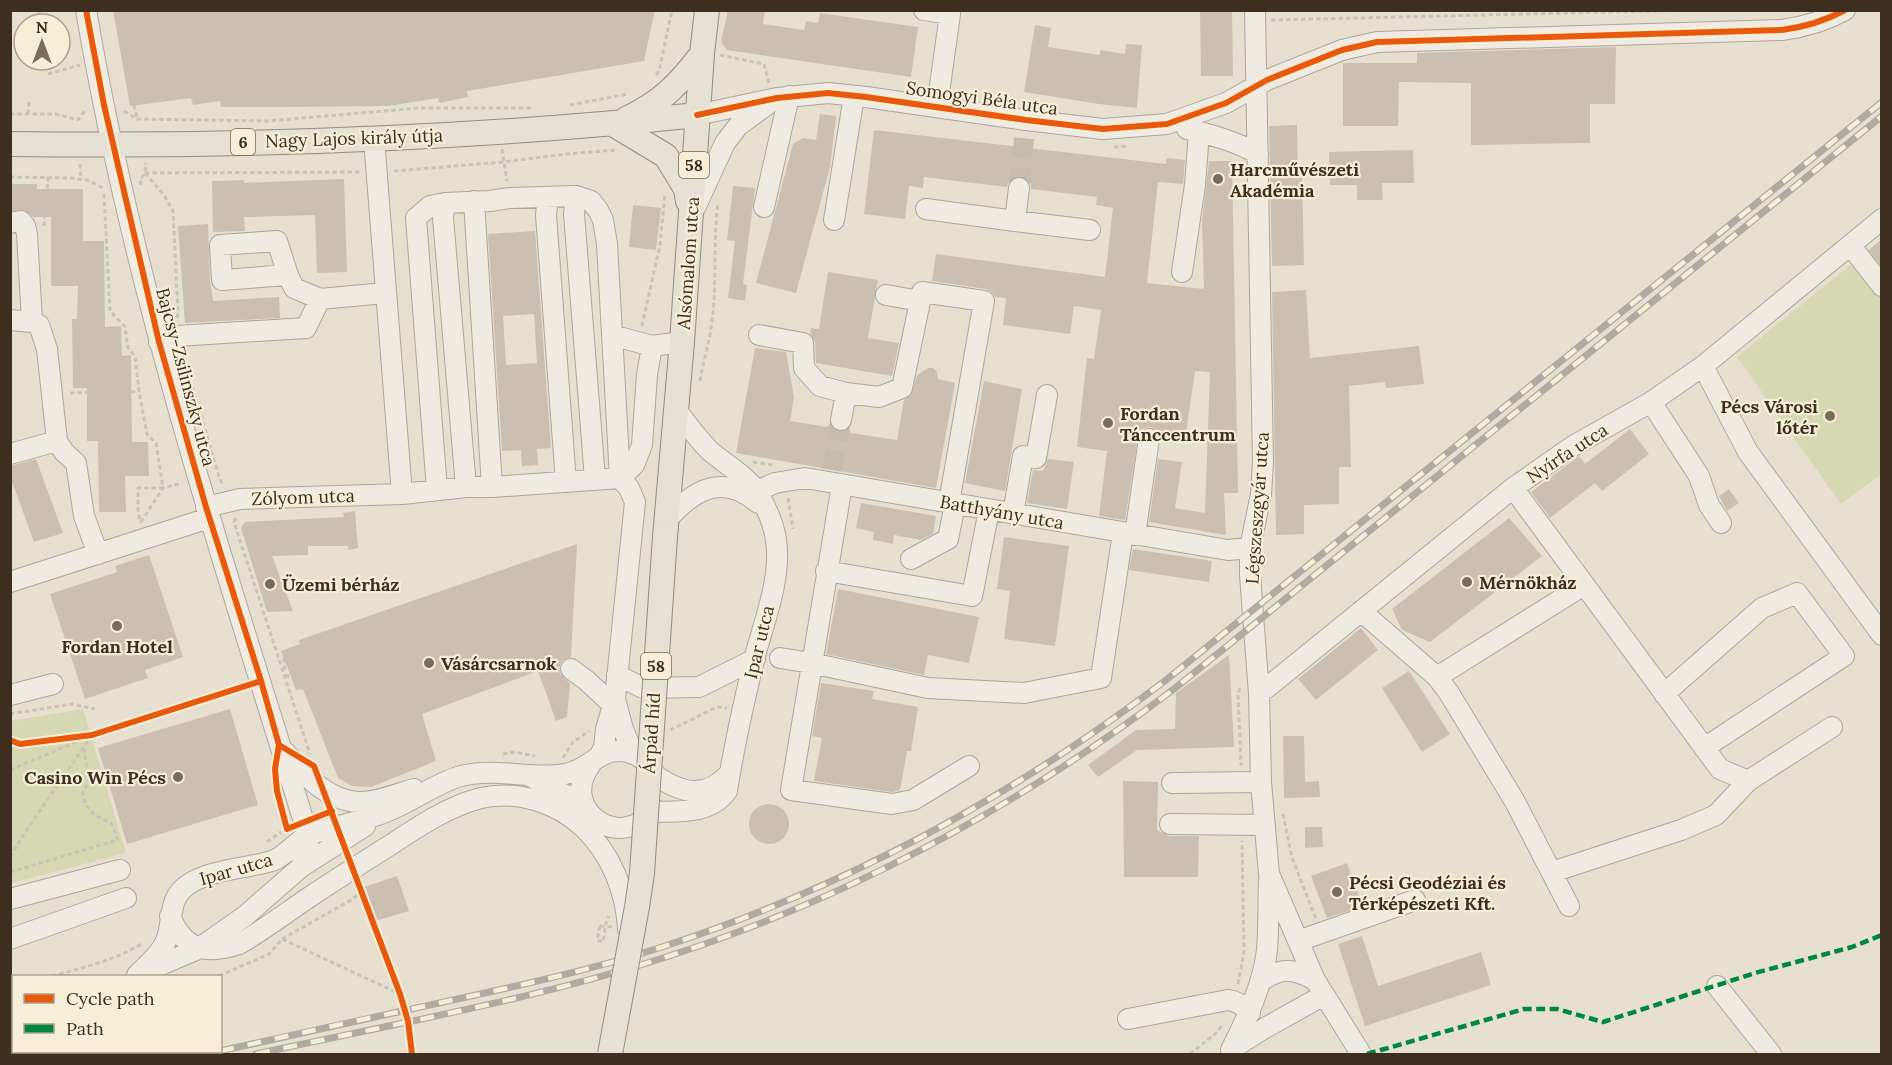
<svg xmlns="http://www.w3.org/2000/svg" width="1892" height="1065" viewBox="0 0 1892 1065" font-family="Lora,serif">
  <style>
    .green { fill: #d6d7b3 }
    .building { fill: #cbbfb2; fill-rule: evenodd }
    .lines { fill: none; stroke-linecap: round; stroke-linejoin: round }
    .minor-tunnel { stroke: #c5bcae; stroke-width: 20; stroke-dasharray: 20 10; stroke-linecap: butt }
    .minor-casing { stroke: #ada599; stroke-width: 22 }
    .major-casing { stroke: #928b80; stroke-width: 26 }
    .path { stroke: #c8c2b9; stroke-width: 3; stroke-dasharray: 4.5 3; stroke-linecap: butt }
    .minor { stroke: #efebe3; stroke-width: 20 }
    .major { stroke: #e6e1d4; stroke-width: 24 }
    .rail-casing { stroke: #afaaa2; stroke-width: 7 }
    .rail { stroke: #f7eed8; stroke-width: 4.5; stroke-dasharray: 14; stroke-linecap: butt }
    .major-bridge-casing { stroke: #928b80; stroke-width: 26; stroke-linecap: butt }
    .path-bridge { stroke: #c8c2b9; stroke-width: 3; stroke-dasharray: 4.5 3; stroke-linecap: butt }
    .major-bridge { stroke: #e6e1d4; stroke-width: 24 }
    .quiet { stroke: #00873e; stroke-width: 4.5; stroke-dasharray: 9 4.5; stroke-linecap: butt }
    .cycleway-casing { stroke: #f7eed8; stroke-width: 10 }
    .cycleway { stroke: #e8590c; stroke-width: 6 }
    .poi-dot { fill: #786c5e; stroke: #f7eed8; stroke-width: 2 }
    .labels { text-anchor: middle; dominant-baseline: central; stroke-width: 4.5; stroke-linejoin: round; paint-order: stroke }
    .shield { fill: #f7eed8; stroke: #756857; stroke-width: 1.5 }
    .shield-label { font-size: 16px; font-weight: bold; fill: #3d2e20 }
    .street-label { font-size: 18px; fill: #3d2e20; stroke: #f7eed8 }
    .poi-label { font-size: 18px; font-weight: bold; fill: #3d2e20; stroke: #f7eed8; text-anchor: start }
  </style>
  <rect width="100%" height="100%" fill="#e7e0d1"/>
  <!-- green -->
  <path class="green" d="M1881,240V474L1841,504L1737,357Z
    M83,709L126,853L11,883V721Z"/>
  <!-- building -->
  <path class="building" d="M113,10H655L644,61L467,91L468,97L439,103L438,98L388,106L280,107H221L220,101L193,105L191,98L130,106Z
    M728,10H765L763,24L804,30L806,21L818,23L820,13L918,27L911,77L727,50L721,42Z
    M1200,10H1232L1233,76H1201Z
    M1035,25L1051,28L1048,47L1100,55V50L1125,54L1126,44L1142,45L1137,108L1099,104L1024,92Z
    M1616,47L1615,104H1590V143L1471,145V83L1399,82L1398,126H1343V63H1417V53Z
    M820,114L836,116L830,167L796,293L756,283L793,144L803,138L816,140Z
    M1297,125L1298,173H1302L1304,265L1272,266L1269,126Z
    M874,130L1166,164V158L1185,160L1183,184L1158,182L1147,283L1204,289L1202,221L1209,161H1232L1238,493H1224L1226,535L1149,522L1158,459L1182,462L1175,508L1205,513L1210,372L1195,371L1186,433L1160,434L1156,429L1150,427L1144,428L1139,432L1125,520L1099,516L1107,451L1077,447L1087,358L1094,359L1101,310L1074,306L1070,334L1003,325L1006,298L995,297L992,292L986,289L932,281L936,254L1105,277L1113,208L1096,205L1097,197L1031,189L1030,183L1021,176L1014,177L1009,181L1007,187L924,177L923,188L909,186L905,219L864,214Z
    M1413,150L1414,183H1382L1383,200H1357V185H1330L1329,152Z
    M344,179L347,272L317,273L315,215L244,217L245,231L213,232L212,181L244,180V183Z
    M10,184H37V189H83V241H104L105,327L121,326L122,356L131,355L132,442H148L149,476H125L126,512H99L98,441H87V388H73L72,319H77L78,286H51V217H33L25,210L10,211Z
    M733,186L755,188L743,284L747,285L745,301L728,298L735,241L727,240Z
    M633,205L661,208L656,250L629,247Z
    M208,224L210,281L213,301L279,297L280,318L185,323L178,226Z
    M535,231L551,448L537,449L538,465L522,466L521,450L502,451L488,234ZM534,314L537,363L506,365L503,316Z
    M1881,240V266L1869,250Z
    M828,272L878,280L868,338L899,343L892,376L816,363L815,342L810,333L811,328L819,329Z
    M1306,290L1310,358L1419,346L1424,384L1386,388L1385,382L1349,386L1351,467H1339V504L1304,505V534L1276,535L1272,292Z
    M755,348L786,352L794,397L790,421L827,427L830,423L833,429L839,432L849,429L851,433L897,440L904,400L911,395L917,375L928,368H933L937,372L938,379L955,383L936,488L736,453Z
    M984,381L1022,389L1005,491L965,483Z
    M1630,429L1649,454L1602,491L1595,483L1550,518L1531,492L1579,456L1585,464Z
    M36,459L63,533L34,542L10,476V466Z
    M1048,459L1074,462L1067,509L1027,503L1033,470L1043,471Z
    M1729,489L1739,503L1727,511L1719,496Z
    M861,503L936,516L933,534L921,540L894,535L893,544L873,540L874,532L856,528Z
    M355,511L358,548L348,550V546H308V555L272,556L293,611L267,612L241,528L245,522L344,517L343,513Z
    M1509,518L1542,556L1430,642L1402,630L1392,609Z
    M1004,537L1069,546L1055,646L1004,639L1010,591L997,589Z
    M577,544L571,657L562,661L559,668L560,674L570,683L567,717L556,721L538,671L422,714L436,761L371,787L352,786L338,778L303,689L296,690L281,651L300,644L299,640Z
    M1133,549L1212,561L1209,582L1129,570Z
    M149,555L183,657L145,670L148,678L85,699L50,594L117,572L115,566Z
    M838,589L979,617L969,663L928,655L924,675L826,654Z
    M1361,628L1378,650L1316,700L1298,679Z
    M1229,655L1234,747L1137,750L1098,777L1088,765L1136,730L1175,729L1176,693Z
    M1409,671L1450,734L1422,752L1382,688Z
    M821,683L874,691L872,699L918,707L911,751H907L900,790L892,792L814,781L822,738L812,736Z
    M230,709L258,805L127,844L98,748Z
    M1283,736H1304L1305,782L1319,781L1320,797L1284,798Z
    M1123,781L1158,782L1157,830L1169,836H1199L1198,877H1124Z
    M749 824a20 20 0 1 1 40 0a20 20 0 1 1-40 0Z
    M1305,827H1322L1323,847L1305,848Z
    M1347,863L1363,906L1327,918L1311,876Z
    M397,876L409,911L375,921L364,887Z
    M1362,936L1378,986L1481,952L1491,985L1365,1026L1338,944Z"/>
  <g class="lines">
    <!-- minor-tunnel -->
    <path class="minor-tunnel" d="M1019,188L1026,120
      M832,470L841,420"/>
    <defs>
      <path id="minor" d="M86,10C133,287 221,555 304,822L308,843L301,867
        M924,10L950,14L937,107
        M1255,10L1263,462L1261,494L1250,548V575L1259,694L1261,782L1269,874L1315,980L1361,1054
        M697,115L777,98L828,93L866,97L1026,120L1103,129L1167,124L1226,103L1267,80L1342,50L1377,42L1782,30C1804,27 1825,21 1845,10
        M1187,129C1212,135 1235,141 1258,154
        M374,139L402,494
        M576,196L574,214L595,479
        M548,197L546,215L566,482
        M474,201L492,487
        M445,203L443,218L466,487
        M764,207L789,96
        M695,208L725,143L738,126L768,104
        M926,209L1015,221L1019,188
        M834,220L854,96
        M1015,221L1090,230
        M10,223L21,221L25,226L27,234L32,322
        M1850,245L1882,286
        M1182,272L1195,185L1199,132
        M288,275L277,241L220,245L222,280L288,275L294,288L320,299L385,293
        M886,295L920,301
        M10,320L32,322L39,325L47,349L57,441L64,452L76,463L84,516L98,554
        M612,335L652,346
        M759,335L803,343L804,368L820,386L846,393L879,397L902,388L922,292L984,301L949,503
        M159,342L177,336L306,328L320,299
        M1703,366L1748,452L1882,635
        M1651,402L1699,476L1709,505L1721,523
        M841,420L846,393
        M10,454L57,441
        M842,485L791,790L892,804L913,800L969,766
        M1513,488L1720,769L1748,781L1832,727
        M437,490L416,218L430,206L445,203L490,201L510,198L576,196L591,201L598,210L603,220L607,244L620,478L629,488L635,502L615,699L606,729L604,747L599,757
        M757,491L775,483L805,478L1228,550L1250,548
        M206,507L240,499L402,494L466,487H492L620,478L634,465L642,445L647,375L652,346L682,342
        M1013,514L1023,456L1036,458L1047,395
        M667,520C694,489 723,473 758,503
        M1135,535L1149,439
        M911,559L948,539L955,504
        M826,571L972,596L989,510
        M10,582L209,518
        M1361,611L1437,677L1449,693L1514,800L1569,906
        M780,658L811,663L928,688L1024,693L1101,678L1123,533
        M571,669L586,680L613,705
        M617,675L643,688L699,687L755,659
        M1437,677L1584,585
        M1259,694L1513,488L1573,446L1651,402L1703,366L1882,219
        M1664,694L1762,608L1797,593L1844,656L1704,748
        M10,695L53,684
        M615,699L623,729L633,753
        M286,753C304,775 327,800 358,802C376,803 396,794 414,789
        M591,764C556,810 624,855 653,808
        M655,775C682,794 705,799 729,774
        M530,776L556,791L583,802
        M1172,783L1261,782
        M651,812C677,811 710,815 727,791C734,746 744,701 755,656C764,622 782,576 776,540C774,524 766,507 758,493C746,475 726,465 710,451C697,438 686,423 675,408
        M1170,824L1265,825
        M1552,872L1681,830L1716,815L1748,781
        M10,899L120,870
        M170,916C184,950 206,955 239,944C264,930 287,912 311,896C338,878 365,861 392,844C419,826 449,806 481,798C517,790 556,802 583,827C611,854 626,891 628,929
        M10,939L126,898
        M1298,941L1415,900
        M146,971L198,949L245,916L301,867L365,826
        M137,975C147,965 160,955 166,941C174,920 167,898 189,884C209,870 248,868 272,861C286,856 296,841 309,835C335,825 363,822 388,811C413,801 436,783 461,776C497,767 530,780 565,774C580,772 589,762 601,756C622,744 645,755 655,774
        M1260,982C1281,967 1292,968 1315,980
        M1717,986L1771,1054
        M10,1008H14
        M1128,1019L1228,1000C1238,1001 1244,1006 1250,1013
        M1233,1048L1265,1028L1324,995
        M1231,1050C1247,1018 1263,985 1267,950C1269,927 1268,903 1269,880"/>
      <path id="major" d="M626,119C661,103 679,84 702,54
        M613,124L666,156L686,189L688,201
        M10,144C239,147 469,139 697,115
        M665,537L682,342L702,54L707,10"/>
    </defs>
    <!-- minor casing -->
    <use href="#minor" class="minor-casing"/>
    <!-- major casing -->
    <use href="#major" class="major-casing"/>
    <!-- path -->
    <path class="path" d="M37,12L51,10
      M1271,20L1695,10
      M720,55L764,64L769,84
      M48,74L80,65
      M656,75L659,71L672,10
      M134,105L137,119
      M570,105L628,94
      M124,111L137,119L268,121L419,108H531
      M10,114H56L78,120L86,109
      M28,114L29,100
      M1114,147L1128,146
      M502,149L507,181
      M80,164L81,179
      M394,171L503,162L566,154L617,150
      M145,173L360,172
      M145,173L164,195L173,211L178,313L177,318
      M10,177L69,178L87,180L105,189
      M141,185L140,180L145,173L146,163
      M104,194L110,311L125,327L128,348L135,356L139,391L147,434L156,443L163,488H138V512L141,523
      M44,226L48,177
      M496,303L537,299
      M642,326L660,245L665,194
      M501,373L542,371
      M700,381C703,361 710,341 712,321C717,282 713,242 718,203
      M192,386L218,473L222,484H224
      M131,392L139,391
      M70,393L104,392
      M753,462L774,465
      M788,498L793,529
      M236,518L234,522L310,754
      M141,522L163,488L182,483
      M284,658L285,671
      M285,675L291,677
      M1240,688L1238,694L1241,765
      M10,714L72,704L95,709
      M670,730L717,707L727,708
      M503,754L515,752L535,756
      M563,758L573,742L589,731
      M10,770L90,736
      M1283,814L1292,858L1316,919
      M267,842L281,832
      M10,857L26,831L92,735
      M10,872L118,840L111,823L94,815L85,803L83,792L89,781L84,748
      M600,926L597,940L603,942L606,923L609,916
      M282,939L351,900L361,892
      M52,976C83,968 115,960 143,943
      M219,976L269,954L282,939L400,994
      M1238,984L1244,952L1242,841
      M10,985H14
      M10,1043L14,1042
      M409,1054L411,1052
      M1190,1054L1215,1034L1222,1026"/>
    <!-- minor -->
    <use href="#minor" class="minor"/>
    <!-- major -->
    <use href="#major" class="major"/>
    <defs>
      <path id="rail" d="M220,1051C283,1037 345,1023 407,1010C493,991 579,974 662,947C847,887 1012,797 1166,680L1882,102
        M205,1054L218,1052
        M256,1054C393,1024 532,1000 666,957C850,898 1020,805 1174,689L1882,116"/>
    </defs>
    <!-- rail casing -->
    <use href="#rail" class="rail-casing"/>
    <!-- rail -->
    <use href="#rail" class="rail"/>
    <defs>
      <path id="major-bridge" d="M610,1054L637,907L642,873L665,537"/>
    </defs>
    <!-- major-bridge casing -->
    <use href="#major-bridge" class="major-bridge-casing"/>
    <!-- path-bridge -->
    <path class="path-bridge" d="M600,926L612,927V929"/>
    <!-- major-bridge -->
    <use href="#major-bridge" class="major-bridge"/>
    <!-- quiet -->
    <path class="quiet" d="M1367,1054L1524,1009H1557L1603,1022L1755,973L1852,947L1882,935"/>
    <defs>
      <path id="cycleway" d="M86,10L104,105L159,342L206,507L261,681L279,745L275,769L277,791L287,829L332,811
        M697,115L777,98L828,93L866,97L1026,120L1103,129L1167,124L1226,103L1267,80L1342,50L1377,42L1782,30C1804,27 1825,21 1845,10
        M10,740L20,744L92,735L261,681
        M279,745L314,766L400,994L408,1021L412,1054"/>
    </defs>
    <!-- cycleway casing -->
    <use href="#cycleway" class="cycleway-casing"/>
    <!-- cycleway -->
    <use href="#cycleway" class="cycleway"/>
  </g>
  <!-- markers -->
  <g class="poi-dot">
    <circle cx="1218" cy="179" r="6"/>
    <circle cx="1830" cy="416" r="6"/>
    <circle cx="1108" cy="423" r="6"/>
    <circle cx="1467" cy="582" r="6"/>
    <circle cx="270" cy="584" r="6"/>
    <circle cx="117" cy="626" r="6"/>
    <circle cx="429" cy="663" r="6"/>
    <circle cx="178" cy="777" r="6"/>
    <circle cx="1337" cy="892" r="6"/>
  </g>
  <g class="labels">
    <!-- shield labels -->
    <g class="shield">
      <rect x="231" y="129" width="24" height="26" rx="4.5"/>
      <rect x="679" y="152" width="30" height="26" rx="4.5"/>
      <rect x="641" y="653" width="30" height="26" rx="4.5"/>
    </g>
    <g class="shield-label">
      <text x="243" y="142">6</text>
      <text x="694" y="165">58</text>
      <text x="656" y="666">58</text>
    </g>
    <!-- street labels -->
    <g class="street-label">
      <text transform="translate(982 98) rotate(8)">Somogyi Béla utca</text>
      <text transform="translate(354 138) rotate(-2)">Nagy Lajos király útja</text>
      <text transform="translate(688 263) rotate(-86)">Alsómalom utca</text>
      <text transform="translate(186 377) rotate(75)">Bajcsy-Zsilinszky utca</text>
      <text transform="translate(1567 453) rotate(-33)">Nyírfa utca</text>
      <text transform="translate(303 497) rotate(-2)">Zólyom utca</text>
      <text transform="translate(1257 508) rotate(-86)">Légszeszgyár utca</text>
      <text transform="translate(1002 512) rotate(10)">Batthyány utca</text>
      <text transform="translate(759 642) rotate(-76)">Ipar utca</text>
      <text transform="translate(651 733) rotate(-86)">Árpád híd</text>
      <text transform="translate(236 869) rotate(-16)">Ipar utca</text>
    </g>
    <!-- poi labels -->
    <g class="poi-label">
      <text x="1230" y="169">Harcművészeti<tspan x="1230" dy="21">Akadémia</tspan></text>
      <text x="1818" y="406" text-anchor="end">Pécs Városi<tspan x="1818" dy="21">lőtér</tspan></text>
      <text x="1120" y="413">Fordan<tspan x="1120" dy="21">Tánccentrum</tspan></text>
      <text x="1479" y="582">Mérnökház</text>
      <text x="282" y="584">Üzemi bérház</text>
      <text x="117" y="646" text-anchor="middle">Fordan Hotel</text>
      <text x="441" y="663">Vásárcsarnok</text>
      <text x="166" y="777" text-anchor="end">Casino Win Pécs</text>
      <text x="1349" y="882">Pécsi Geodéziai és<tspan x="1349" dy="21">Térképészeti Kft.</tspan></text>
    </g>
  </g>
  <!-- border -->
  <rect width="1892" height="1065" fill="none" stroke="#3d2e20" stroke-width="24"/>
  <!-- legend -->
  <rect x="12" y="975" width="210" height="78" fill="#f7eed8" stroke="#ada18e" stroke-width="1.5"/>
  <rect x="24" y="994" width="30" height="9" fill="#e8590c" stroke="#ada18e" stroke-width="1.5"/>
  <text x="66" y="1005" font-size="18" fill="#3d2e20">Cycle path</text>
  <rect x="24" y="1024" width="30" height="9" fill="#00873e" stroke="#ada18e" stroke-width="1.5"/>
  <text x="66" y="1035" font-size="18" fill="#3d2e20">Path</text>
  <!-- north arrow -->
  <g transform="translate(42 42)"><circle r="28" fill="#f7eed8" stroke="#ada18e" stroke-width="1.5"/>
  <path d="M0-4.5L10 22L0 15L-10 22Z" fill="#786c5e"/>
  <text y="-9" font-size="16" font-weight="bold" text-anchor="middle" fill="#3d2e20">N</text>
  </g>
</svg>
